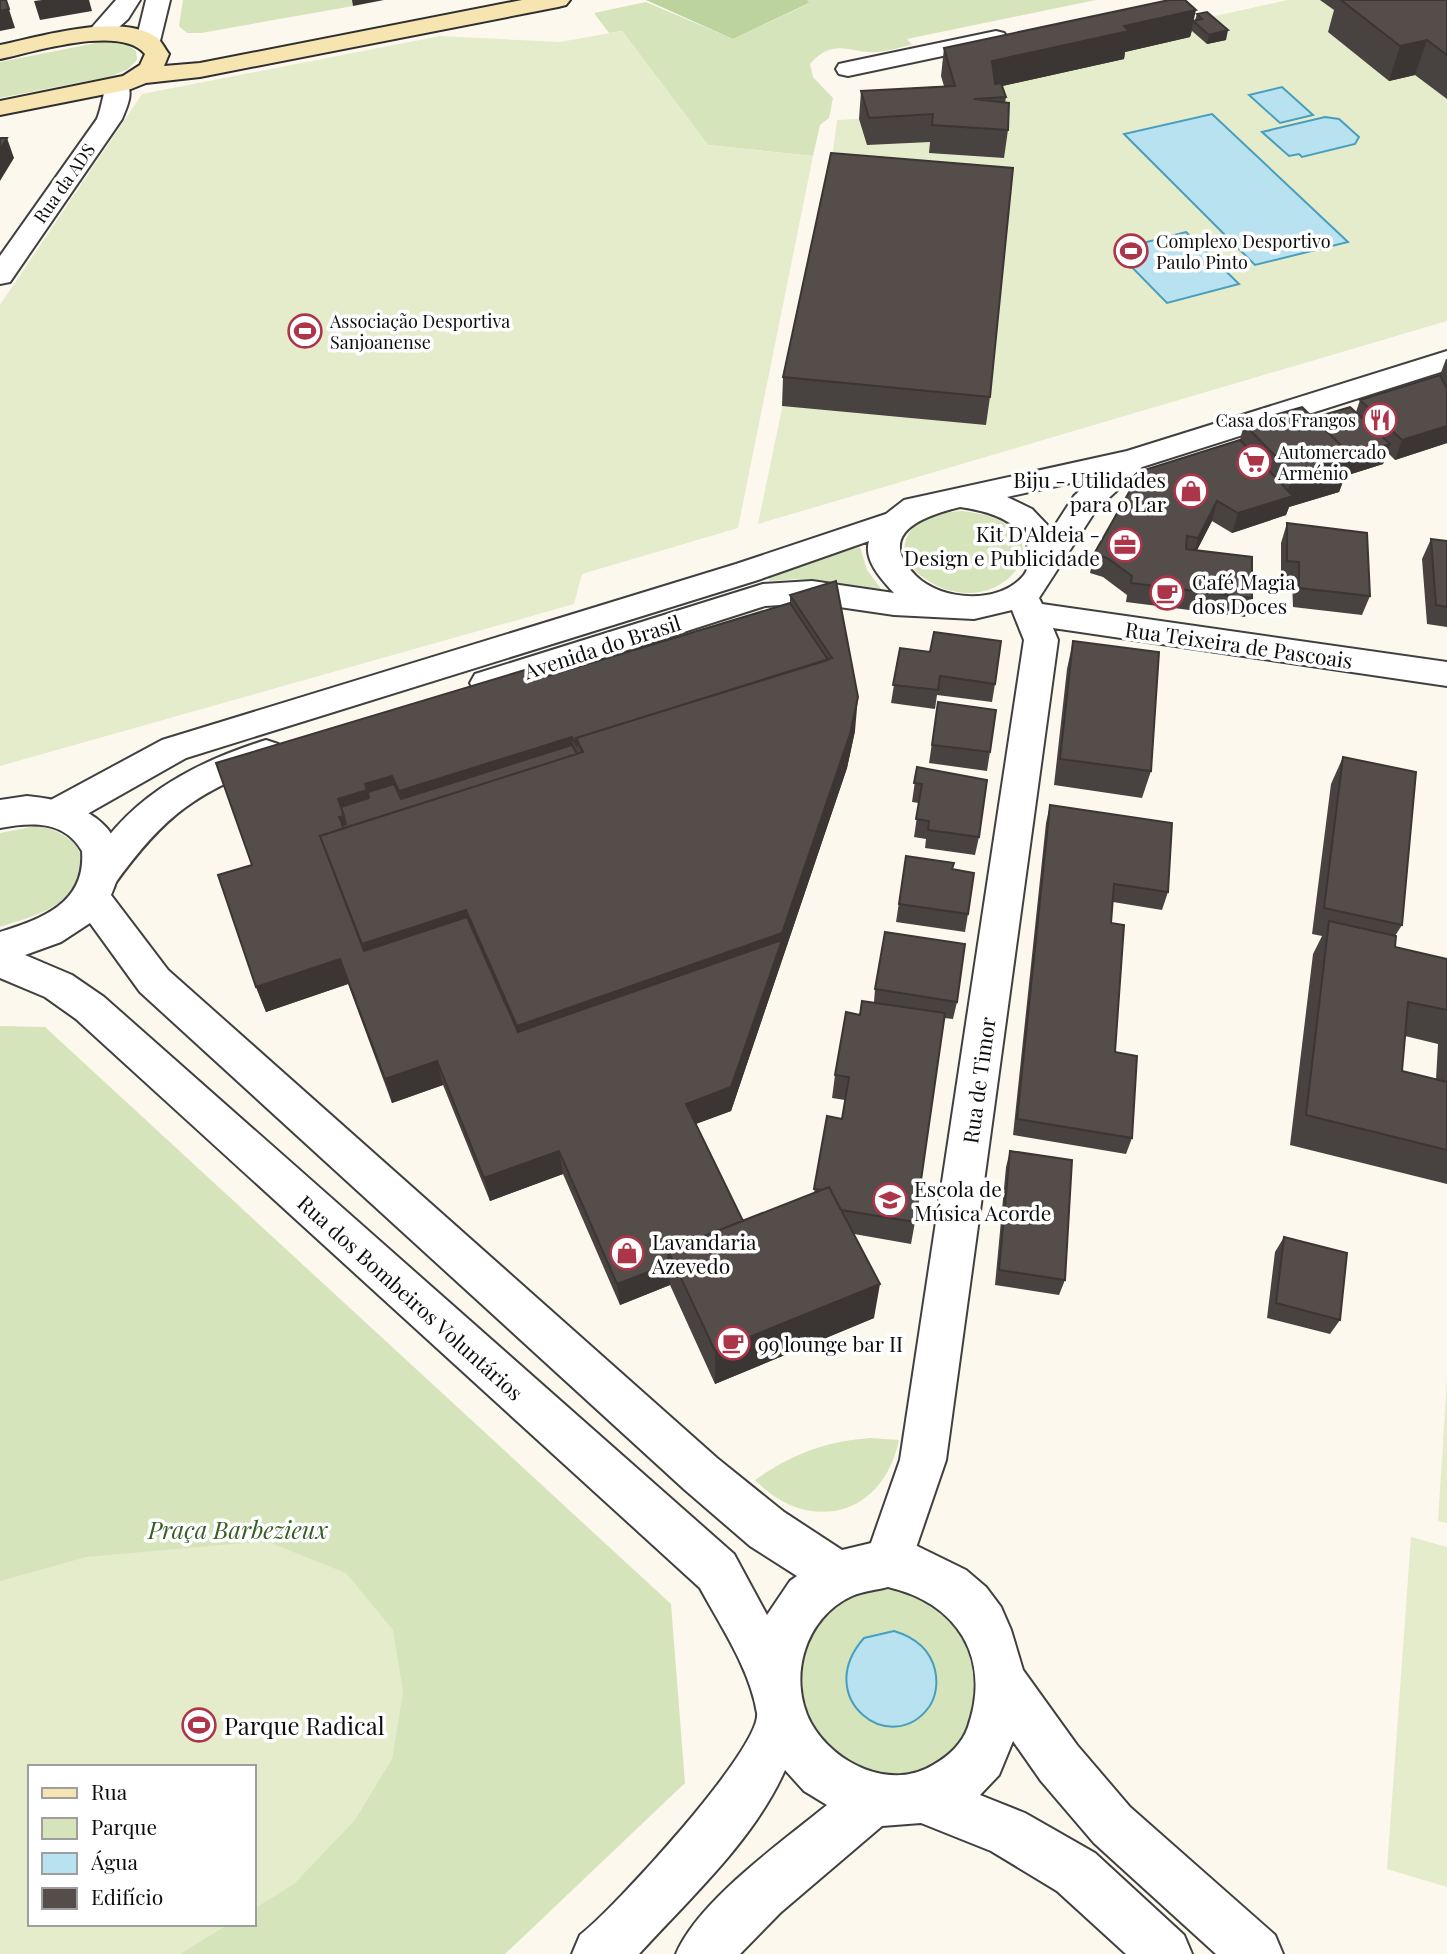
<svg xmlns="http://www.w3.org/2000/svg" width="1447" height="1954" viewBox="0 0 1447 1954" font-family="'Playfair Display',serif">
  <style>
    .green { fill: #d6e4bb; fill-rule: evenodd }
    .forest { fill: #bcd39d }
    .pitch { fill: #e5eccc }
    .water { fill: #b8e2ef; stroke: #489ebe; stroke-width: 2 }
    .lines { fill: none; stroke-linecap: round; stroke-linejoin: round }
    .minor-casing { stroke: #404040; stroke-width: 4 }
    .tertiary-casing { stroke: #404040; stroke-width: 4 }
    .secondary-casing { stroke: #2f2f2f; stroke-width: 4 }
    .minor { fill: #fff; fill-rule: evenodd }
    .tertiary { fill: #fff; fill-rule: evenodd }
    .secondary { fill: #f6e5b0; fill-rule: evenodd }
    .wall { fill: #484240; fill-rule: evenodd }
    .shaded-wall { fill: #3b3634 }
    .building { fill: #544d4a; stroke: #3b3634; stroke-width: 2 }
    .labels { text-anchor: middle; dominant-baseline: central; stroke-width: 7; stroke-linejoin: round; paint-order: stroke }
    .far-street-label { font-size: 18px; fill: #0d0d0d; stroke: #fff }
    .far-poi-label { font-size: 18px; fill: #0d0d0d; stroke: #fff; text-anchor: start }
    .poi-label { font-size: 21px; fill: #0d0d0d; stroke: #fff; text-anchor: start }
    .street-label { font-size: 21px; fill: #0d0d0d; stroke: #fff }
    .near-park-label { font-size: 24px; font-style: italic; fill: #385d24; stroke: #fff }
    .near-poi-label { font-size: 24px; fill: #0d0d0d; stroke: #fff; text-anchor: start }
  </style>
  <rect width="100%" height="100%" fill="#fdf8ee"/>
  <!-- green -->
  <path class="green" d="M183,0H354L353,6L201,33H187L179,26Z
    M807,0H1096L907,39L912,45C901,47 889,51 878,52C851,54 834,36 810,64L813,77L833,98L829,118L820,125L813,156L708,145L622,31L609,33L594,13L646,2L733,39L808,4Z
    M101,42L126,44L136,51L137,60L128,69L112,76L0,98V62Z
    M962,511C1082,523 1000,632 924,578C912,570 902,558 905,543C911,518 940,512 962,511Z
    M860,547L867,570L882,590L797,579L770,581L766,574Z
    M35,826C82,832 102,870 60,902C43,915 20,920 0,927V833Z
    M0,1026L45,1027L671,1604L685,1783L505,1954H0ZM30,1767H254V1924H30Z
    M871,1438L899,1440C883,1517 809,1535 755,1480C792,1454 826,1441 871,1438Z
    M877,1589C896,1590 917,1592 933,1603C979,1633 989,1692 963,1738C955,1753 938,1764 922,1770C817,1811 734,1623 877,1589Z"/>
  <!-- forest -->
  <path class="forest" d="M646,0H807L809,3L733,39Z"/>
  <!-- pitch -->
  <path class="pitch" d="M1288,0H1447V321L758,524L829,181L837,120L952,114L941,76Z
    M622,31L708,145L813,156L738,528L582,574L574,604L0,766V305L142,94L440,36L560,42Z
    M1447,1378V1523L1438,1521Z
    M1411,1537L1447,1547V1887L1387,1869Z
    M266,1541L346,1573L393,1630L403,1692L392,1759L355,1820L294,1884L254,1909V1767H30V1924H229L180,1954H0V1581L86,1557Z"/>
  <!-- water -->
  <path class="water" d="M1282,87L1313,115L1280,123L1249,95Z
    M1212,114L1348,242L1255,265L1124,134Z
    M1325,117L1339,119L1359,137L1355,144L1302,157L1299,154L1289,156L1262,132Z
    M1186,232L1239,284L1167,303L1115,250Z
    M894,1631C914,1637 930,1649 935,1670C938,1683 936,1697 929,1707C891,1759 811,1698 864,1638Z"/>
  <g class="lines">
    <defs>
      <path id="minor" d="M116,0H140L128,19L107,38H91L87,33Z
        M146,0H170L160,41L156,46H140L136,41Z
        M996,31L1004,33L1008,38L1004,43L848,76L839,74L836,69L839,64L848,62Z
        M117,79L126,81C134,93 127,107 122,119L10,282L0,284V256L97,119C102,107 104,88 108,81Z
        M1447,351V370L1142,467L1096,510L1039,598L1042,604L1447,662V686L1053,628L1058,640L946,1460L905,1580L888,1587L871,1580L864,1563L900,1460L1024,640L1012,610L974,619L894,615L812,603L765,606L487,695L475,692L470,683L475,674L763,584L812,581L894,593C882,580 863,560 869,541L758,580L186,758L73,822L60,826L47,822L42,812L47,802L162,740L736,564L886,514L904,500L1127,451ZM1093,478L1074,496L1052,530L1032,509L1007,497ZM960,507C988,511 1027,521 1029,555C1029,562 1028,570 1024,575C1000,605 941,601 916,576C874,534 923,516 960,507Z
        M266,740L278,744L283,753L278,762C197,791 164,815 114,885L101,889L88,885L83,875C122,801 189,764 266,740Z"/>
      <path id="tertiary" d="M27,796C84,801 141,829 111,895L168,970L717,1458L784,1512L842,1550L888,1539L915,1545L966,1570L986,1587L1001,1607L1011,1630L1023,1670L1077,1745L1130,1807L1275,1935L1283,1954H1216L1094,1843L1041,1781L1013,1741L999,1775L980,1795L1025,1813L1095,1853L1184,1935L1192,1954H1126L1057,1891L991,1851L921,1823L882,1826L780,1913L740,1954H676C698,1901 782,1842 827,1805L804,1791L785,1770C754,1840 690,1898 639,1954H572L580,1935C612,1911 762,1748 757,1713C750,1669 721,1627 700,1588L76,1019L45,997L0,978V932C42,919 86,903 82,851C64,820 31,822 0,828V800ZM90,923L140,992L685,1490L750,1546L797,1576L790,1581L767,1615L734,1554L104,997L72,975L25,955L61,942ZM888,1587C957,1603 992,1657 968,1727C962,1744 949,1756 933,1765C891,1791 834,1764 811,1723C787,1678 805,1617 852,1596C863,1591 877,1590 888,1587Z"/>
      <path id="secondary" d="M522,0H570L566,5L558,7L200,77L146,83L131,89L0,115V101L123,76L140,65L145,54C121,24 33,52 0,59V45C39,37 120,12 156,37C161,40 165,49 169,54L164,66L200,63Z"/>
    </defs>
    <!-- minor casing -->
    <use href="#minor" class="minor-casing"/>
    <!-- tertiary casing -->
    <use href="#tertiary" class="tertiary-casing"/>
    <!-- secondary casing -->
    <use href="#secondary" class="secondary-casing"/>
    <!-- minor -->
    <use href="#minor" class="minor"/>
    <!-- tertiary -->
    <use href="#tertiary" class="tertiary"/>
    <!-- secondary -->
    <use href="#secondary" class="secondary"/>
  </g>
  <!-- wall -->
  <path class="wall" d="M1320,0H1447V99L1415,75L1389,81L1328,32L1334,10Z
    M1197,14L1226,40L1207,44L1192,31L1190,37L1125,52L1124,59L1002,86L1006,97L1005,103L1008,130L1004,158L929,153L930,142L867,145L859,119L861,91L944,86L941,76L944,48L1194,21L1195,20Z
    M1446,359H1447V443L1395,460L1387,452L1383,464L1345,476L1339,492L1289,507L1286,515L1232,533L1212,521L1197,550L1252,598L1245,617L1126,602L1127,595L1103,577L1090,573L1094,554L1240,440L1244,424L1313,418L1356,412L1360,400L1440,375Z
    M783,377L990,397L986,425L782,406Z
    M1287,523L1370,596L1362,615L1293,607L1292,581L1281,580V543Z
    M1431,539L1447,541V627L1427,624L1422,559Z
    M836,581L855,731L847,768L731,1111L696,1124L743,1221L814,1193L827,1116L842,1119L845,1100L832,1098L835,1075L860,1015L874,1002L875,989L957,1002L953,1019L944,1018L915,1222L911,1244L854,1234L874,1318L715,1384L670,1285L620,1305L563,1174L490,1201L443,1085L392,1103L348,984L266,1012L256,987L252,865L541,678L790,603V595Z
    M1073,641L1151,771L1142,798L1054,785L1067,669Z
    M900,648L995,684L992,702L937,695L935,709L891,703Z
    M938,702L990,752L987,771L929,763Z
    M1343,757L1402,925L1395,936V947L1447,959V1184L1290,1145L1313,954L1322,936L1312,934L1331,784ZM1405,1036L1438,1044L1436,1079L1402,1071Z
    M917,767L979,837L975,855L925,848L926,839L914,837L919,803L912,802Z
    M1050,805L1168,892L1162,910L1113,902L1111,923L1115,1052L1132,1138L1126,1154L1013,1135L1046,823Z
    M906,856L952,869L968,914L965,932L896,922Z
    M1010,1151L1065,1280L1059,1295L995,1285L1006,1167Z
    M1284,1237L1340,1320L1330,1334L1267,1318L1275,1252Z"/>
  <!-- shaded-wall -->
  <path class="shaded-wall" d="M6,0L15,28L0,31V11Z
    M42,0H89L92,11L40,20L34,1Z
    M352,0H384L353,6Z
    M1196,10L1190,37L1125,52L1124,59L989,89L992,61L1124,26Z
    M1228,30L1226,40L1207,44L1209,35Z
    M1427,40L1415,75L1389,81L1400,46Z
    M7,138L14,158L0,181V150Z
    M1447,426V443L1395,460L1402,440Z
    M1390,444L1383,464L1345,476L1339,492L1289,507L1286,515L1232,533L1238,513L1285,498L1293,474Z
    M1217,501L1212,521L1193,558L1198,538Z
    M858,697L855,731L847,768L731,1111L687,1127L686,1104L522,1056L517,1026Z
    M572,737L574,764L405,817L399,791Z
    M392,776L399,802L349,843L339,817L338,799L365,784Z
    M466,910L472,942L371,976L362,944Z
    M340,959L348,984L266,1012L256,987Z
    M437,1061L443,1085L392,1103L385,1079Z
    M559,1151L563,1174L490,1201L484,1178Z
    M669,1264L670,1285L620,1305L617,1284Z
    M880,1284L874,1318L715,1384V1351Z"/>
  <!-- building -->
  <path class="building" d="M0,0H6L9,9L0,11Z
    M1169,0H1185L1196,10L1124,26L1129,31L992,61L995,84L1001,83L1006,97L974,99L1009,103L1008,130L932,125L933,114L869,118L861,91L955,86L944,48Z
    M1341,0H1447V55L1427,40L1400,46Z
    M1207,12L1228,30L1209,35L1193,21L1202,19L1197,14Z
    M0,138H7L0,150Z
    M831,153L1013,168L990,397L783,377Z
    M1440,375L1447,389V426L1402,440L1360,400Z
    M1302,407L1352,456L1293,474L1244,424Z
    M1350,407L1390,444L1352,456L1313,418Z
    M1240,440L1293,496L1238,513L1217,501L1198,538L1187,536L1186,549L1252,557V598L1131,583L1132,576L1107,558L1094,554L1141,471Z
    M1287,523L1367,533L1370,596L1299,588V562L1287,561Z
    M1431,539L1447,541V607L1436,605Z
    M836,581L858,697L850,734L782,933L517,1026L466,910L362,944L320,836L583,752L576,738L832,658L790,595Z
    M790,603L828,660L576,738L577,746L572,737L399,791L392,776L365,784L367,790L338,799L344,816L339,817L344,828L320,836L364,951L467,917L518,1032L782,940L731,1087L686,1104L743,1221L668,1250L669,1264L617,1284L559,1151L484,1178L437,1061L385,1079L340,959L256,987L218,875L252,865L216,763L535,667L541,678Z
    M934,632L1001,641L995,684L940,676L938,690L893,685L900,648L930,652Z
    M1073,641L1159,652L1151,771L1060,759Z
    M938,702L996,710L990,752L932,745Z
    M572,745L577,754L344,828L342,825L346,824L341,807L369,798L368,792L394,784L401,799Z
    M1343,757L1416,772L1402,925L1324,908Z
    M917,767L987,780L979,837L928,830L929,821L916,819L922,784L914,783Z
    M1050,805L1172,823L1168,892L1114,884L1111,923L1124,925L1115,1052L1137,1056L1132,1138L1017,1119Z
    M906,856L954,863L952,869L974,873L968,914L899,904Z
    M1329,921L1396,936L1395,947L1447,959V1010L1408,1002L1402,1071L1447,1082V1150L1306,1115Z
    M885,932L965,944L957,1002L875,989Z
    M862,1001L945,1013L915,1222L841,1210L829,1187L822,1190L814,1189L827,1116L842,1119L849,1077L835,1075L846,1012L860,1015Z
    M1010,1151L1072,1160L1065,1280L999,1270Z
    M829,1187L880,1284L715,1351L668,1250Z
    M1284,1237L1347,1253L1340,1320L1276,1303Z"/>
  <!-- icons -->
  <defs>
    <symbol id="stadium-ring" viewBox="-11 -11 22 22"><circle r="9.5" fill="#fff" stroke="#ad354a" stroke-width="1.5"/><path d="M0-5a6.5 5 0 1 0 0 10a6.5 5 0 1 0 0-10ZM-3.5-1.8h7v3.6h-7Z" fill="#ad354a"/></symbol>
    <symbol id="restaurant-ring" viewBox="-11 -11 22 22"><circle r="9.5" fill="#fff" stroke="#ad354a" stroke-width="1.5"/><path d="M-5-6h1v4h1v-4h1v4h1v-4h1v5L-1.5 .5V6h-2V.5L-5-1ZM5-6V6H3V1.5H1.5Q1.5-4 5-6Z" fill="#ad354a"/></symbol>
    <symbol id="supermarket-ring" viewBox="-11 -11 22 22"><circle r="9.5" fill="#fff" stroke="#ad354a" stroke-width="1.5"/><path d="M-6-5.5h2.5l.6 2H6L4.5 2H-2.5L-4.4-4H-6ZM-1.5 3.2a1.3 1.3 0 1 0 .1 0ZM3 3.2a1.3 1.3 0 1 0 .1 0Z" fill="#ad354a"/></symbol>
    <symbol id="shop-ring" viewBox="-11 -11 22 22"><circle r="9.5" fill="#fff" stroke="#ad354a" stroke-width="1.5"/><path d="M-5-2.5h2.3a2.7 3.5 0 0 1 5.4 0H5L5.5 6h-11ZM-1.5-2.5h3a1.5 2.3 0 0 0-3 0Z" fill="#ad354a"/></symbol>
    <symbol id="office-ring" viewBox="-11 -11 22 22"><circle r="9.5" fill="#fff" stroke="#ad354a" stroke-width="1.5"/><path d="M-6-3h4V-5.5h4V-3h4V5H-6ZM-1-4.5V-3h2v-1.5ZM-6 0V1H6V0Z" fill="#ad354a"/></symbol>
    <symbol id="cafe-ring" viewBox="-11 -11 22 22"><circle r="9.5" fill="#fff" stroke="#ad354a" stroke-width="1.5"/><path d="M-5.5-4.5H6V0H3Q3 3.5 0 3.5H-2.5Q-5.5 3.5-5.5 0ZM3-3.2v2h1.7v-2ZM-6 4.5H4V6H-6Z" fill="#ad354a"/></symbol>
    <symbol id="school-ring" viewBox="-11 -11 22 22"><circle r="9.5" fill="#fff" stroke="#ad354a" stroke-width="1.5"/><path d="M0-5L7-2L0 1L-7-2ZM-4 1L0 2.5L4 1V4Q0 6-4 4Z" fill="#ad354a"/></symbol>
  </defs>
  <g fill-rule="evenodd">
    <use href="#stadium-ring" x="1112" y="232" width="38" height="38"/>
    <use href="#stadium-ring" x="286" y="312" width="38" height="38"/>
    <use href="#restaurant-ring" x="1361" y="401" width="38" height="38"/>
    <use href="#supermarket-ring" x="1235" y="443" width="38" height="38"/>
    <use href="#shop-ring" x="1172" y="472" width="38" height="38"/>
    <use href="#office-ring" x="1106" y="526" width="38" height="38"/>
    <use href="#cafe-ring" x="1148" y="574" width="38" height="38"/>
    <use href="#school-ring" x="871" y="1181" width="38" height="38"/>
    <use href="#shop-ring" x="608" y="1234" width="38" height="38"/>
    <use href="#cafe-ring" x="714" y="1324" width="38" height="38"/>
    <use href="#stadium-ring" x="180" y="1706" width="38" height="38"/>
  </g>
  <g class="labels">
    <!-- far-street labels -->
    <g class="far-street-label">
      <text transform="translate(64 183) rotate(-55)">Rua da ADS</text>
    </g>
    <!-- far-poi labels -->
    <g class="far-poi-label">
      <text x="1156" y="241">Complexo Desportivo<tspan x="1156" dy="21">Paulo Pinto</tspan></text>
      <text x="330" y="321">Associação Desportiva<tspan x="330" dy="21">Sanjoanense</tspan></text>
      <text x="1356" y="420" text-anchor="end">Casa dos Frangos</text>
      <text x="1278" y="452">Automercado<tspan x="1278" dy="21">Arménio</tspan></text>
    </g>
    <!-- poi labels -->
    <g class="poi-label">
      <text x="1166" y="479" text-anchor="end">Biju - Utilidades<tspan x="1166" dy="24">para o Lar</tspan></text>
      <text x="1100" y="533" text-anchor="end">Kit D'Aldeia -<tspan x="1100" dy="24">Design e Publicidade</tspan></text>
      <text x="1192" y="581">Café Magia<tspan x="1192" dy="24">dos Doces</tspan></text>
      <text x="914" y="1188">Escola de<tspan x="914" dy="24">Música Acorde</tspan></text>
      <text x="652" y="1241">Lavandaria<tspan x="652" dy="24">Azevedo</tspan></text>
      <text x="758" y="1343">99 lounge bar II</text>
    </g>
    <!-- street labels -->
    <g class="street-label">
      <text transform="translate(1239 644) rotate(8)">Rua Teixeira de Pascoais</text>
      <text transform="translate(602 646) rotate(-18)">Avenida do Brasil</text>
      <text transform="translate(978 1080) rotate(-82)">Rua de Timor</text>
      <text transform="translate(411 1297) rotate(42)">Rua dos Bombeiros Voluntários</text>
    </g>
    <!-- near-park labels -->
    <g class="near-park-label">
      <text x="238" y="1529">Praça Barbezieux</text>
    </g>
    <!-- near-poi labels -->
    <g class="near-poi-label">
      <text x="224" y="1725">Parque Radical</text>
    </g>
  </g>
  <!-- legend -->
  <rect x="28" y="1765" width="228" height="161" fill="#ffffff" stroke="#9e9e9e" stroke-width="2"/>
  <rect x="42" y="1788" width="35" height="10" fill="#f6e5b0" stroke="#9e9e9e" stroke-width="2"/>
  <text x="91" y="1800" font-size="21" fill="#0d0d0d">Rua</text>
  <rect x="42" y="1818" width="35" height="21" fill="#d6e4bb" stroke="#9e9e9e" stroke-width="2"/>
  <text x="91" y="1835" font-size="21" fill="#0d0d0d">Parque</text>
  <rect x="42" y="1853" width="35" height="21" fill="#b8e2ef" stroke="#9e9e9e" stroke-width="2"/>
  <text x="91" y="1870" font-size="21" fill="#0d0d0d">Água</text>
  <rect x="42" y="1888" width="35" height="21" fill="#544d4a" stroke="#9e9e9e" stroke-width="2"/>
  <text x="91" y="1905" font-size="21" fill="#0d0d0d">Edifício</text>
</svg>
